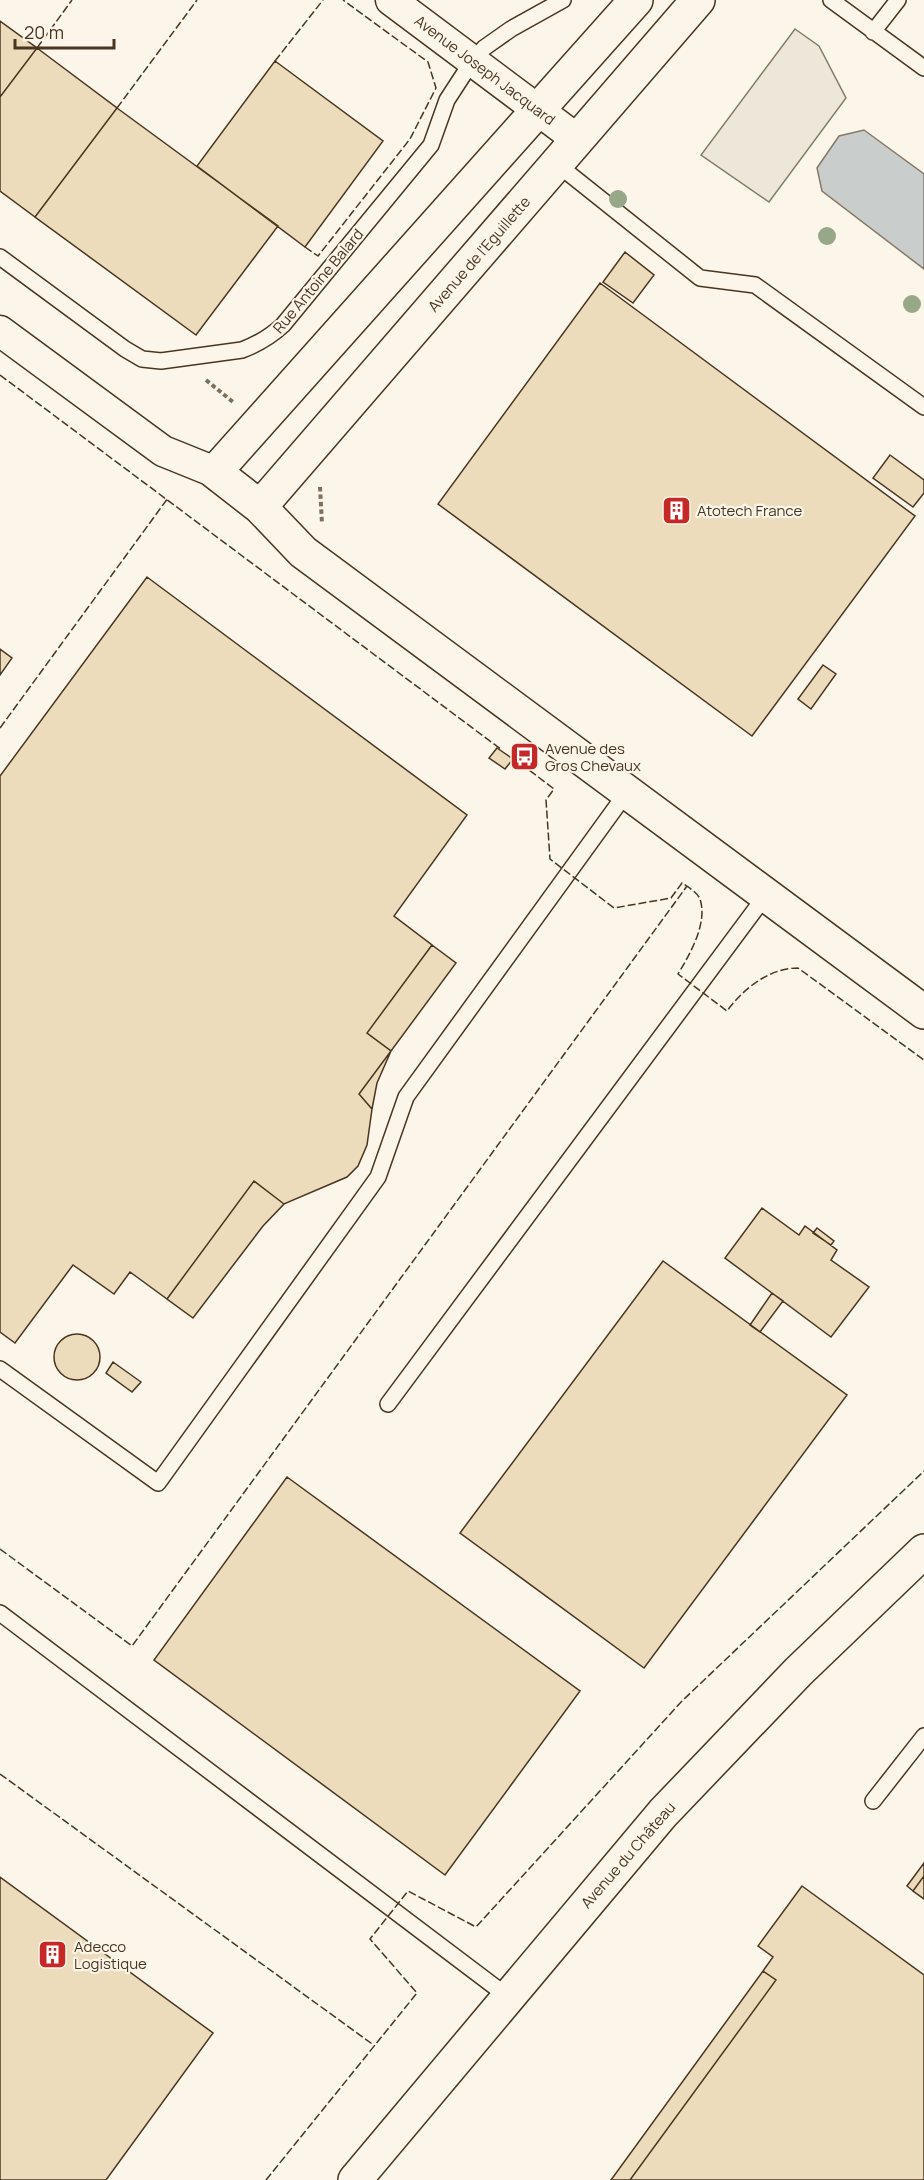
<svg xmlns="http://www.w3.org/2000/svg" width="924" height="2180" viewBox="0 0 924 2180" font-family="Manrope,sans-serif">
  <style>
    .parking { fill: #ede7d9; stroke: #887966; stroke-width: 1.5 }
    .water { fill: #c9cecd; stroke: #887966; stroke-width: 1.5 }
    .building { fill: #ecdcbc; stroke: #4a3520; stroke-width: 1.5 }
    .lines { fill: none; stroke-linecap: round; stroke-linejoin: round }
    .lane-casing { stroke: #4a3520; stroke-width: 18 }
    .street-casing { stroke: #4a3520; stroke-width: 33 }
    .secondary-casing { stroke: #4a3520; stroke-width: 36 }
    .primary-casing { stroke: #4a3520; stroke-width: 36 }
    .path { stroke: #7f6f5c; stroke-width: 4; stroke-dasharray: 4.5 3; stroke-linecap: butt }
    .lane { stroke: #fbf6e9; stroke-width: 15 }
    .street { stroke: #fbf6e9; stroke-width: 30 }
    .secondary { stroke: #fbf6e9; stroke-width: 33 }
    .primary { stroke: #fbf6e9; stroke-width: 33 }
    .fence { stroke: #4a3520; stroke-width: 1.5; stroke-dasharray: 8 3; stroke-linecap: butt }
    .tree { fill: #96a887 }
    .labels { text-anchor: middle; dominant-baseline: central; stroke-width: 4.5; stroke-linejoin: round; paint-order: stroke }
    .street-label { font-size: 15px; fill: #4a3520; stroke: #fbf6e9 }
    .poi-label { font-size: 15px; fill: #4a3520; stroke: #fbf6e9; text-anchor: start }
  </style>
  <rect width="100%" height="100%" fill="#fbf6e9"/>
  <!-- parking -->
  <path class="parking" d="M795,29L819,46L846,98L769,202L701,155Z"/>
  <!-- water -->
  <path class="water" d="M864,130L924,174V269L822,191L817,168L839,136Z"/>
  <!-- building -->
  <path class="building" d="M0,21L37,48L0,97Z
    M37,48L117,108L35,217L0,191V97Z
    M275,61L383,141L305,247L197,166Z
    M117,108L278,226L196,335L35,217Z
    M625,252L654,275L633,303L603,282Z
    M600,283L915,516L752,736L438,504Z
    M890,455L924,480V493L913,507L873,478Z
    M147,577L467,815L394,916L432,945L367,1033L391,1051L359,1094L372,1109L367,1145L358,1166L347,1177L284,1204L254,1181L167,1299L130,1272L114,1294L73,1265L15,1343L0,1332V776Z
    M0,649L12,658L0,675Z
    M823,665L836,674L811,709L798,699Z
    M497,748L513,759L505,769L489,758Z
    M432,945L456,963L391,1051L367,1033Z
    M391,1051L377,1083L372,1109L359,1094Z
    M254,1181L284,1204L263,1226L193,1318L167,1299Z
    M762,1208L799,1235L805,1226L837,1250L831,1260L869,1287L831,1337L725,1258Z
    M817,1228L834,1241L831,1245L813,1233Z
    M663,1261L847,1395L644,1668L460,1533Z
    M772,1293L783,1301L760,1332L750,1325Z
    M54 1357a23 23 0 1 1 46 0a23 23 0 1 1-46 0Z
    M113,1362L141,1382L132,1392L106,1373Z
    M287,1477L580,1691L445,1875L154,1660Z
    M924,1863V1876L913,1891L907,1886Z
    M924,1876V1899L913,1891Z
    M0,1877L213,2033L106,2180H0Z
    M802,1886L924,1975V2180H630L776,1980L763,1971L773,1957L758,1946Z
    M763,1971L776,1980L630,2180H611Z"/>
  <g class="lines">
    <defs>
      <path id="lane" d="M831,0L924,68
        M873,32L898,0
        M557,164L700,278L755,285L924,407
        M0,257L125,349L142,359L161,361L242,350C258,344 270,337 283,325L431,145L447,100L473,60L484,48L511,29L563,0
        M0,1369L158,1483L378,1177L406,1097L627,792
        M388,1404L766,895
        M0,1613L507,1996
        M873,1801L924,1736"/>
      <path id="street" d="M391,0L578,140
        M0,331L163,451L215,472"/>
      <path id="secondary" d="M636,0L215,472L260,507L303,552L924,1012
        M260,507L698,0"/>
      <path id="primary" d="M355,2180L663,1813L798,1672L924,1551"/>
    </defs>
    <!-- lane casing -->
    <use href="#lane" class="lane-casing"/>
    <!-- street casing -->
    <use href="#street" class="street-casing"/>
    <!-- secondary casing -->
    <use href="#secondary" class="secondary-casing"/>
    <!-- primary casing -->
    <use href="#primary" class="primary-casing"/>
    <!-- path -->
    <path class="path" d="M206,380L233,402
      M320,487L322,524"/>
    <!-- lane -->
    <use href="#lane" class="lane"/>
    <!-- street -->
    <use href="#street" class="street"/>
    <!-- secondary -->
    <use href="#secondary" class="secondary"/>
    <!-- primary -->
    <use href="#primary" class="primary"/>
    <!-- fence -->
    <path class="fence" d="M37,48L72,0
      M275,61L323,0
      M117,108L197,0
      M305,247L318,256L410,139L436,88L428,62L343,0
      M0,375L502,750
      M0,728L168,498
      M512,757L554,789L546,800L550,859L614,908L671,898L682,883C688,887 697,892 700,899C708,923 690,954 678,974L727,1011C743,989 769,968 798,968L924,1060
      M0,1549L132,1646L687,886
      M0,1774L375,2046
      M266,2180L417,1993L370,1939L408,1891L476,1927L682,1701L924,1471"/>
  </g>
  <!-- trees -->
  <g class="tree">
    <circle cx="618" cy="199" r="9"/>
    <circle cx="827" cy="236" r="9"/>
    <circle cx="912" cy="304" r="9"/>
  </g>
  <!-- icons -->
  <defs>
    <symbol id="building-square" viewBox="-11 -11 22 22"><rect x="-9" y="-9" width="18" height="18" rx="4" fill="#c62828" stroke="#fbf6e9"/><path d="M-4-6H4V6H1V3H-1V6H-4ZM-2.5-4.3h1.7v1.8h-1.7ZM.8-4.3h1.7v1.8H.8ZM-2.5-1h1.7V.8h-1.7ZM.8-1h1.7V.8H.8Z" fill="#fff"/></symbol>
    <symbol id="bus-square" viewBox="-11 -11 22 22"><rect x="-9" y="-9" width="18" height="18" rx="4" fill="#c62828" stroke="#fbf6e9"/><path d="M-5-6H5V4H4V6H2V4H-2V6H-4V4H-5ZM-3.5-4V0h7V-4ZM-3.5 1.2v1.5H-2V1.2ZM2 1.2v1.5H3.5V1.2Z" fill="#fff"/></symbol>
  </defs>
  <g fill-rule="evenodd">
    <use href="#building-square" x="660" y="494" width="33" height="33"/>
    <use href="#bus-square" x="508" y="740" width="33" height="33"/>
    <use href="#building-square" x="36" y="1938" width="33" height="33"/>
  </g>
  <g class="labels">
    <!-- street labels -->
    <g class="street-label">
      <text transform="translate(485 70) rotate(37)">Avenue Joseph Jacquard</text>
      <text transform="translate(479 254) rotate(-49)">Avenue de l'Eguillette</text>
      <text transform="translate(318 281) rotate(-50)">Rue Antoine Balard</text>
      <text transform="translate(628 1855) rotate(-49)">Avenue du Château</text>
    </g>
    <!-- poi labels -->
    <g class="poi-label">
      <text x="697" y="510">Atotech France</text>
      <text x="545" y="748">Avenue des<tspan x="545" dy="17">Gros Chevaux</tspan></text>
      <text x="74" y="1946">Adecco<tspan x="74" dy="17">Logistique</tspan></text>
    </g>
  </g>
  <!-- scale -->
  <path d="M15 39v9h99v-9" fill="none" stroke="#4a3520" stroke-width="3"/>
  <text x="24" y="39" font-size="18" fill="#4a3520" stroke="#fbf6e9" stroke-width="4.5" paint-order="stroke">20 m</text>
</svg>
